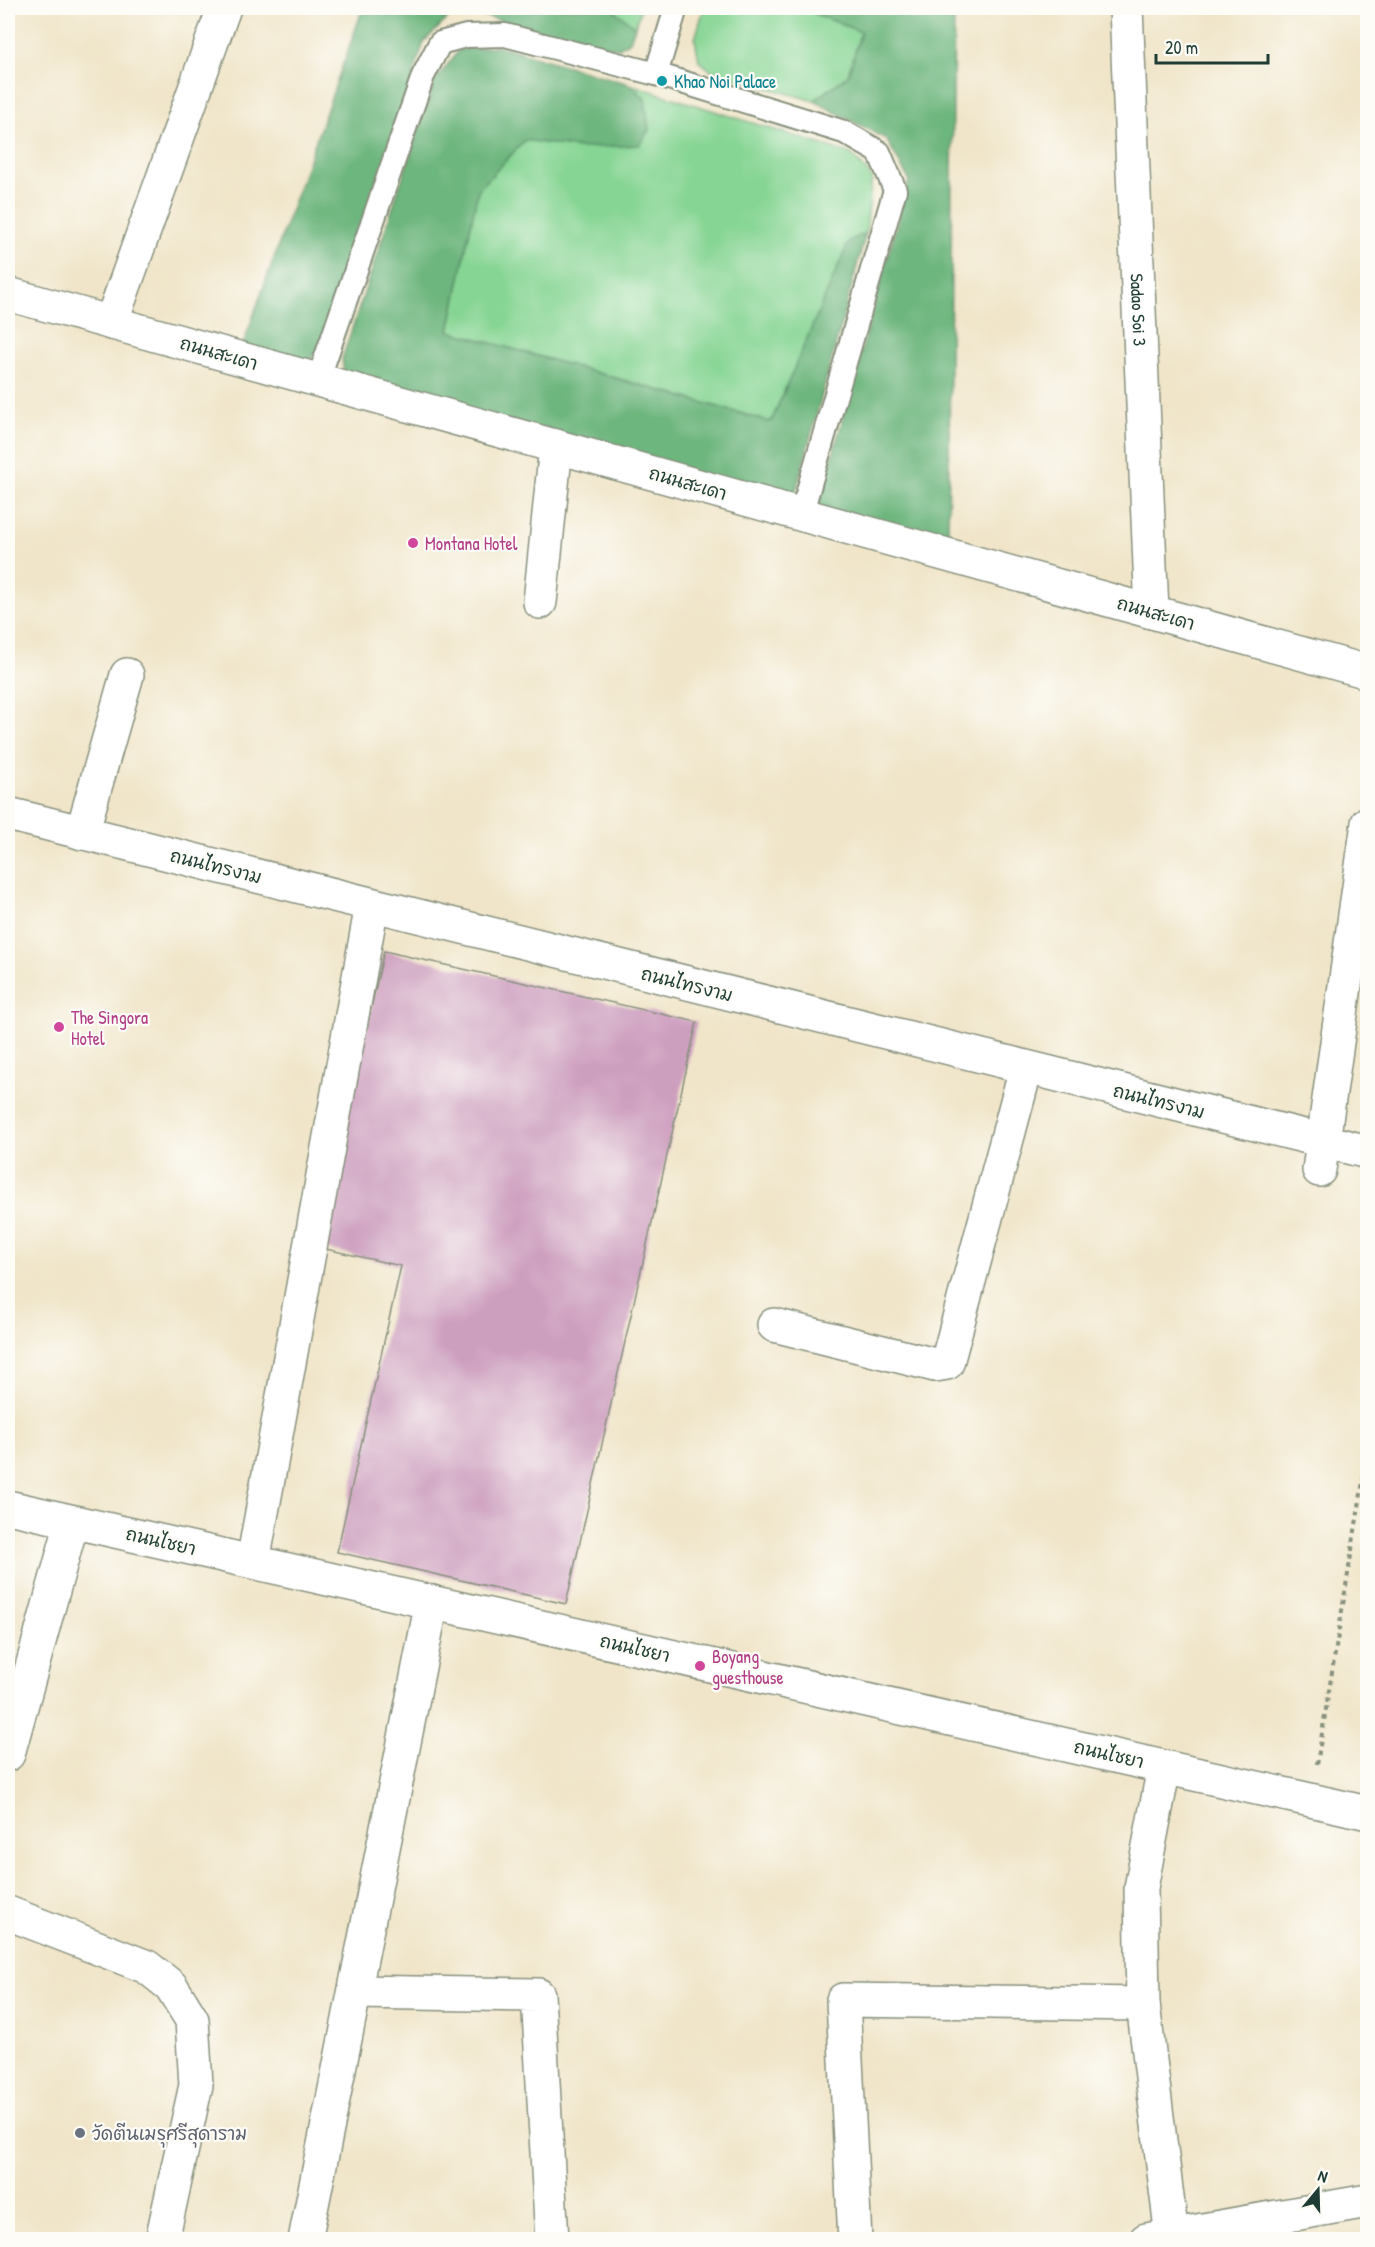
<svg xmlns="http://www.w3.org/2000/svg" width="1375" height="2247" viewBox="0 0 1375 2247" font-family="'Patrick Hand','Playpen Sans Thai',sans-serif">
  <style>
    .green { fill: #87d594; stroke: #538964; stroke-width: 1.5 }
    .forest { fill: #6db67e; stroke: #467a59; stroke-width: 1.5 }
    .building { fill: #cd9fbf }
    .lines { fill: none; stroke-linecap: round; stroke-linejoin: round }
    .service-casing { stroke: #88917e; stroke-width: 26 }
    .minor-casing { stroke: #88917e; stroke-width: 36 }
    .tertiary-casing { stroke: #88917e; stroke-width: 36 }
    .path { stroke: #88917e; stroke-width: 4; stroke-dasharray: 4.5 4.5; stroke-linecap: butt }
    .service { stroke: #fff; stroke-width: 22 }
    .minor { stroke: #fff; stroke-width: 33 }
    .tertiary { stroke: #fff; stroke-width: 33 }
    .culture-dot { fill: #0f9aa8; stroke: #fdfcf7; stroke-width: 2 }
    .hotel-dot { fill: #d1479c; stroke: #fdfcf7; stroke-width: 2 }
    .worship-dot { fill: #6b7280; stroke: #fdfcf7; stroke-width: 2 }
    .labels { text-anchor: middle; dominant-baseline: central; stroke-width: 4.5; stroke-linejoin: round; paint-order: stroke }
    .culture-label { font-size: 18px; fill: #0d838f; stroke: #fdfcf7; text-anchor: start }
    .street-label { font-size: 18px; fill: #1f3d34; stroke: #fdfcf7 }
    .hotel-label { font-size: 18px; fill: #b23c85; stroke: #fdfcf7; text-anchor: start }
    .worship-label { font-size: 18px; fill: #5b616d; stroke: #fdfcf7; text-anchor: start }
  </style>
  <rect width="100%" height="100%" fill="#fdfcf7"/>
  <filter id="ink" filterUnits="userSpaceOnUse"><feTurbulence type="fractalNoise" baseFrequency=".0167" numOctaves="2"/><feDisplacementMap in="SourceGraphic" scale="12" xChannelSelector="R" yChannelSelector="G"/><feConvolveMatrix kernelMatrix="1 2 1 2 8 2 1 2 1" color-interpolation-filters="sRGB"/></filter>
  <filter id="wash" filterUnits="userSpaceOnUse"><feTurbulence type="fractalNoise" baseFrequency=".008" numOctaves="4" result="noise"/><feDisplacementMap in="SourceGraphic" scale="24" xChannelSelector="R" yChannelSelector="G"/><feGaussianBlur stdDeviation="1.35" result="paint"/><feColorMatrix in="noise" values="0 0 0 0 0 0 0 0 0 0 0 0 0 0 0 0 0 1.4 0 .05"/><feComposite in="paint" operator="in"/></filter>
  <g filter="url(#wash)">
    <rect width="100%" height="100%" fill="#f0e5c9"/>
    <!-- green -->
    <path class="green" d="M611,8H641L635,27Z
      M704,8H801L861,32L848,75L814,101L713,72L699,61L695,39Z
      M629,84L851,154L872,177L866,233L849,242L771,422L449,331L478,190L525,140L580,148L645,99Z"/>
    <!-- forest -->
    <path class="forest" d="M363,8H611L635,27L630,41L619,48L584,44L474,13L450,16L424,42L371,204L319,347L301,375L238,359Z
      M801,8H954L948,541L818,508L909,180L886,139L814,101L848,75L861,32Z
      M499,46L629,84L645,99L649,130L639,145L580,148L525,140L478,190L449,331L771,422L849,241L866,233L793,501L346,386L342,359L435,81L459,50Z"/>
    <g id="blocks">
      <!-- building -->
      <path class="building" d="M384,951L697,1022L566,1604L337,1552L401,1266L317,1247Z"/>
    </g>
  </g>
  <g filter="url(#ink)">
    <use href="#blocks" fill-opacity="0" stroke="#88917e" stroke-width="1.5"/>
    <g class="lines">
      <defs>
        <path id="service" d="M656,74L676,8
          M318,380L423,76L440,43L466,36L505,35L656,74L844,132L879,152L895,190L801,515"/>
        <g id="minor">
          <path id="s1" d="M1126,8L1152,612"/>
          <path d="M111,323L224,8"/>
          <path d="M540,602L556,446"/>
          <path d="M82,833L127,675"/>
          <path d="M1319,1170L1368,823"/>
          <path d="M774,1325L935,1365L947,1363L1026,1068"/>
          <path d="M8,1507L1368,1813"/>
          <path d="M253,1562L372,905"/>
          <path d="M8,1754L72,1522"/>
          <path d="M1164,1767L1141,1888L1143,2004L1172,2237"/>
          <path d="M8,1913L147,1967L171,1986L192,2020L196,2085L162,2240"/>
          <path d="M355,1992L538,1995L552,2240"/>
          <path d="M305,2240L432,1602"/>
          <path d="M855,2240L843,2000L1143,2004"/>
          <path d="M1146,2240L1368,2201"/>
        </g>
        <path id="tertiary" d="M8,294L1368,672
          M8,814L1368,1152"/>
      </defs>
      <!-- service casing -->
      <use href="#service" class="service-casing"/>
      <!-- minor casing -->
      <use href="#minor" class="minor-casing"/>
      <!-- tertiary casing -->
      <use href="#tertiary" class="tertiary-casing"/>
      <!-- path -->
      <path class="path" d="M1368,1312V1330
        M1317,1764L1368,1451"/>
      <!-- service -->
      <use href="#service" class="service"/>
      <!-- minor -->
      <use href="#minor" class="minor"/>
      <!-- tertiary -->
      <use href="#tertiary" class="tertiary"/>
    </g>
  </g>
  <!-- markers -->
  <circle class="culture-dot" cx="662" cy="81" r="6"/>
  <g class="hotel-dot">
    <circle cx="413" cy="543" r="6"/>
    <circle cx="59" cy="1027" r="6"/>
    <circle cx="700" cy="1666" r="6"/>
  </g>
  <circle class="worship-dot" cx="80" cy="2133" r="6"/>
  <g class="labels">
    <!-- culture labels -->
    <g class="culture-label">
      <text x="674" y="81">Khao Noi Palace</text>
    </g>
    <!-- street labels -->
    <g class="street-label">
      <text stroke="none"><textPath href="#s1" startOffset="302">Sadao Soi 3</textPath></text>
      <text transform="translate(219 353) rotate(16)">ถนนสะเดา</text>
      <text transform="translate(688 483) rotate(16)">ถนนสะเดา</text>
      <text transform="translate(1156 613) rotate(16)">ถนนสะเดา</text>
      <text transform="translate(216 866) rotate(14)">ถนนไทรงาม</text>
      <text transform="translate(687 984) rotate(14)">ถนนไทรงาม</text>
      <text transform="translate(1159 1101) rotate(14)">ถนนไทรงาม</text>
      <text transform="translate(161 1541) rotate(13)">ถนนไชยา</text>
      <text transform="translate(635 1648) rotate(13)">ถนนไชยา</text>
      <text transform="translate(1109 1754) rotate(13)">ถนนไชยา</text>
    </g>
    <!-- hotel labels -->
    <g class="hotel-label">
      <text x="425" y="543">Montana Hotel</text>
      <text x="71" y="1017">The Singora<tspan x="71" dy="21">Hotel</tspan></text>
      <text x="712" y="1656">Boyang<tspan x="712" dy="21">guesthouse</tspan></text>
    </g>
    <!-- worship labels -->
    <g class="worship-label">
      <text x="92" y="2133">วัดตีนเมรุศรีสุดาราม</text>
    </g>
  </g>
  <!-- margin -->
  <rect width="1375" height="2247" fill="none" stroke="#fdfcf7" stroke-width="30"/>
  <!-- north arrow -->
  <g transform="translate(1318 2190) rotate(19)" stroke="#fdfcf7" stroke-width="4.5" paint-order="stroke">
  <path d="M0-4.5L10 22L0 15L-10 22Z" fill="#1f3d34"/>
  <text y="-9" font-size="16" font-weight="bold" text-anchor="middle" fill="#1f3d34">N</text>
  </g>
  <!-- scale -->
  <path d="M1156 54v9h112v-9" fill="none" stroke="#1f3d34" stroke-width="3"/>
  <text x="1165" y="54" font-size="18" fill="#1f3d34" stroke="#fdfcf7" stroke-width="4.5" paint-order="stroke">20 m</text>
</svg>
